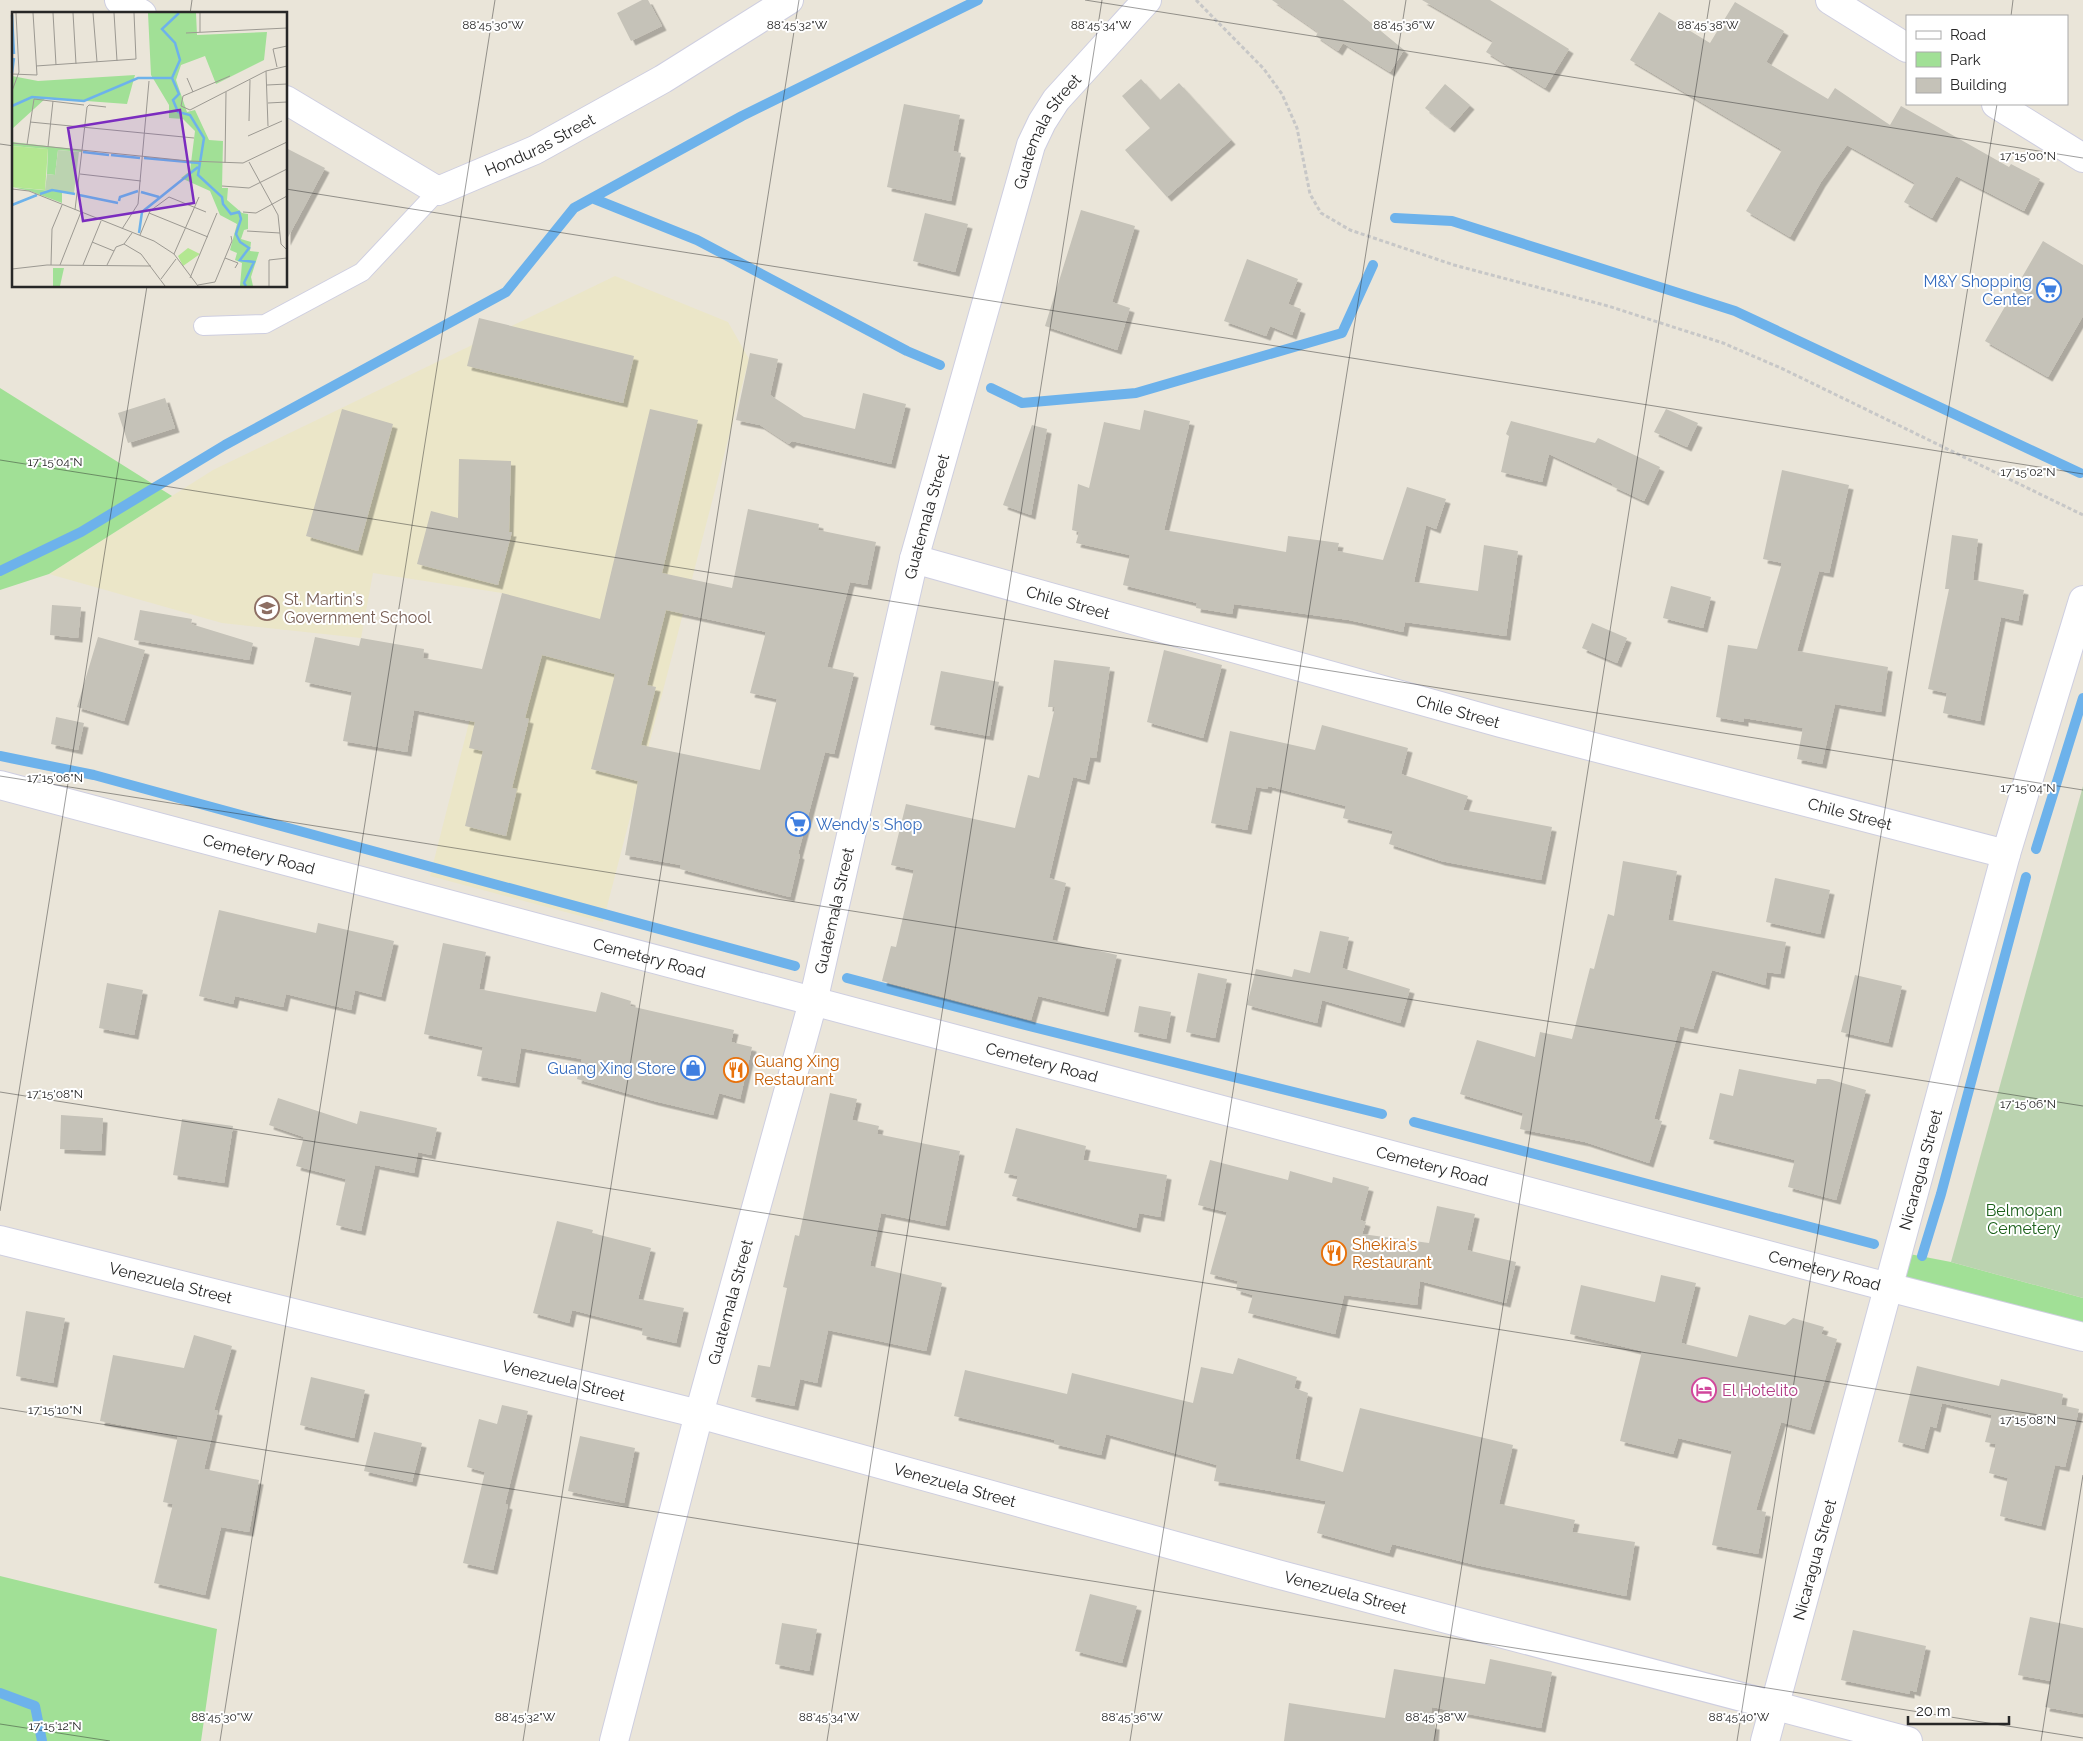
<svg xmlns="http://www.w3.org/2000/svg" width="2083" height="1741" viewBox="0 0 2083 1741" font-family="Raleway,sans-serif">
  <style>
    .education { fill: #ebe6c8 }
    .green { fill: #a1e096 }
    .cemetery { fill: #bbd3b0 }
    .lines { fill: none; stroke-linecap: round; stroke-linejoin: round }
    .stream { stroke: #6db2eb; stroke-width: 10 }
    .building { fill: #c5c2b8; fill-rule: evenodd; filter: url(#shadow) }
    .service-casing { stroke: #cecee0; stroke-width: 20 }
    .minor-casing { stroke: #cecee0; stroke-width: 30 }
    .tertiary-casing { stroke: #cecee0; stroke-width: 30 }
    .path { stroke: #c7c7c7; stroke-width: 3; stroke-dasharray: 4 2.5; stroke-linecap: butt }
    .service { stroke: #fff; stroke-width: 18 }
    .minor { stroke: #fff; stroke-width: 28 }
    .tertiary { stroke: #fff; stroke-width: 28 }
    .ticks { fill: none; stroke: #272727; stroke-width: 1; stroke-opacity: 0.45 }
    .labels { text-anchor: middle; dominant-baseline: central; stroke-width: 4; stroke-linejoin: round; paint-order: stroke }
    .street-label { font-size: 16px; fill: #272727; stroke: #fff }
    .shop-label { font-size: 16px; fill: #366cbe; stroke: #fff; text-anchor: end }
    .education-label { font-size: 16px; fill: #785e54; stroke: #fff; text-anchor: start }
    .food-label { font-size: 16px; fill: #c56008; stroke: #fff; text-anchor: start }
    .park-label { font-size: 16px; fill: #1c611b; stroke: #fff }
    .hotel-label { font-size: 16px; fill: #b23c85; stroke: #fff; text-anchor: start }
    .inset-river { fill: none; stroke: #6db2eb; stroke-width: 2.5 }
    .inset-road { fill: none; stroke: #9c9992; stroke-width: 1 }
    .view { fill: #7b2cbf; fill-opacity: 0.15; stroke: #7b2cbf; stroke-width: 2.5 }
    .inset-edge { fill: none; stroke: #272727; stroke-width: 2.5 }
    .ticks-label { font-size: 12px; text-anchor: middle; fill: #272727; stroke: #fff; stroke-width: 4; stroke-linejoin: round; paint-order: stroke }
  </style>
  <defs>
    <filter id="shadow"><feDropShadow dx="4.5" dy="4.5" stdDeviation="0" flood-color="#0004"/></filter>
  </defs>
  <rect width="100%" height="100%" fill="#eae5d9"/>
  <!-- education -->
  <path class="education" d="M615,276L728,322L749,359L603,922L430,876L502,593L373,573L361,638L222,623L49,574L213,470Z"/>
  <!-- green -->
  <path class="green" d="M0,388L172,496L49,574L0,590Z
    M1899,1252L1951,1262L2083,1298V1338L1895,1285Z
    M0,1576L217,1629L201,1741H0Z"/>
  <!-- cemetery -->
  <path class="cemetery" d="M2083,786V1298L1951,1262Z"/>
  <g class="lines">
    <!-- stream -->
    <path class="stream" d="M592,198L697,240L907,351L940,365
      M1395,218L1452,221L1735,311L2080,473
      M991,388L1022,403L1136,393L1342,333L1373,265
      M0,571L81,532L225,445L506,292L574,208L742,116L978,0
      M0,756L94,775L795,966
      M2036,849L2083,698
      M847,978L1033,1027L1382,1114
      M1414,1122L1874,1244
      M1922,1256L1941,1194L2026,877
      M0,1693L35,1706L42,1741"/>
  </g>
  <!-- building -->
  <path class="building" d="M642,0H648L662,26L631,41L617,13Z
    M1272,0H1343L1404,50L1390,72L1343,43L1338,51L1316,36L1318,32Z
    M1422,0H1490L1569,49L1545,88L1486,52L1493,41Z
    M1735,2L1784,31L1766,62L1828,99L1835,88L1890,125L1901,106L2009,167L2011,164L2040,179L2024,211L1956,176L1932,218L1904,202L1915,183L1847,145L1821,182L1790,237L1746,211L1782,150L1630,60L1659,12L1710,43Z
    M1141,79L1160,100L1179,83L1231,140L1167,197L1125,150L1150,128L1122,96Z
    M1445,84L1470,105L1450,128L1425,108Z
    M904,104L960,115L953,151L961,153L951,201L887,187Z
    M286,148L325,168L286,241Z
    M1081,210L1135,226L1112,302L1130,308L1117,350L1045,326Z
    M925,213L968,224L955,272L913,261Z
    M2043,241L2083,265V316L2048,377L1985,341Z
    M1247,259L1298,279L1288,304L1301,309L1292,335L1270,326L1266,336L1224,321Z
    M479,318L634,356L623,403L467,366Z
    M750,353L778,359L770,395L804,417L855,429L863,393L906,404L891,464L792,441L789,444L760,425L736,420Z
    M165,398L175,428L128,443L118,413Z
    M342,409L393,424L358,551L306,536Z
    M650,409L698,420L662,573L732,588L748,509L819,524L818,530L876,542L867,585L850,582L827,667L854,673L834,754L825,752L798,854L800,855L790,897L680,869L681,865L625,855L638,781L591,769L615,674L542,655L525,718L529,719L512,788L517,789L506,836L465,826L483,751L469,748L475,722L414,710L407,752L343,741L352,692L305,682L315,637L359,646L361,638L424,649L423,658L482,669L502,593L600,619ZM666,610L766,632L750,693L777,699L760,770L641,745L656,687L647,685Z
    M1666,409L1698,423L1687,447L1654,432Z
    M1144,410L1190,421L1164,530L1286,552L1288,536L1339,543L1337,551L1383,560L1407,487L1446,499L1436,529L1426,525L1414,582L1478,591L1484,545L1518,551L1506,636L1405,622L1403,632L1349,620L1234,604L1232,614L1196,608L1197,603L1123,585L1130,555L1076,543L1079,532L1072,530L1078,484L1089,488L1104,422L1140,430Z
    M1511,421L1595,443L1598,438L1660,467L1644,501L1612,486L1613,484L1549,454L1542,482L1501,472L1509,436L1506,434Z
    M1032,425L1047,429L1031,515L1003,505Z
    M459,459L511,461L509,532H512L498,585L417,564L431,511L458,518Z
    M1782,470L1849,485L1829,573L1819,571L1797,651L1888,667L1881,712L1835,704L1822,764L1797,759L1803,728L1744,718V722L1716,717L1728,645L1757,649L1782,563L1763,559Z
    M1952,535L1978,539L1973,580L2024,590L2018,621L2001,617L1980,721L1943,713L1947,693L1928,689L1949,589H1945Z
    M1671,586L1711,597L1703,628L1663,618Z
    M52,605L81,607L78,638L50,635Z
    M140,610L192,619L191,624L253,643L249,660L134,640Z
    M1592,623L1627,638L1617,663L1582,648Z
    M98,637L145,650L124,721L77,707Z
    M1164,650L1222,665L1203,738L1147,722Z
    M1054,660L1110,667L1096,758L1090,757L1085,780L1073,777L1049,878L1066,883L1052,940L1117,955L1104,1012L1038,996L1031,1020L882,981L891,946L896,947L914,870L891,865L906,804L1015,828L1028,775L1039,778L1055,707H1048Z
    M941,671L999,682L989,736L930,725Z
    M56,717L84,723L78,750L51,744Z
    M1322,725L1408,748L1401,774L1468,796L1463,810L1552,827L1541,880L1441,861L1389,844L1393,831L1343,818L1346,806L1268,786L1267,789L1256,787L1247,830L1211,823L1230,731L1315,750Z
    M1623,861L1677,871L1668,920L1786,942L1780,974L1767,972L1765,985L1712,970L1693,1029L1680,1026L1654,1119L1662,1121L1649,1163L1585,1142L1520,1129L1523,1113L1460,1094L1477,1040L1535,1057L1540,1032L1572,1039L1590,968L1594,969L1608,914L1614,916Z
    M1775,878L1830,890L1820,934L1766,922Z
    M219,910L316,933L318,923L394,941L381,997L355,990L351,1010L286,994L283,1007L235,996L233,1004L199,996Z
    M1320,931L1349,937L1342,968L1410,989L1400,1023L1322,1000L1317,1023L1247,1005L1256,969L1292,977L1294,969L1310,973Z
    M443,943L486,952L479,989L596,1012L601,992L631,1001L630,1006L734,1030L731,1042L752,1047L740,1099L719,1093L713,1115L654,1101L577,1079L582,1059L521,1048L515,1083L477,1076L483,1047L424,1034Z
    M1198,973L1227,979L1215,1038L1186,1032Z
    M1855,975L1902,986L1888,1043L1841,1032Z
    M107,983L143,990L134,1035L99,1028Z
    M1139,1006L1171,1012L1166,1039L1134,1032Z
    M1739,1069L1816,1084L1817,1079H1829L1866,1090L1836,1200L1788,1187L1795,1160L1709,1139L1720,1093L1733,1096Z
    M830,1093L857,1099L852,1120L879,1126L877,1134L960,1151L945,1226L881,1213L870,1266L942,1283L926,1351L828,1330L817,1383L800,1379L794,1406L751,1397L758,1365L770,1367L787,1288L783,1287L795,1235L799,1236Z
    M278,1098L357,1124L360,1111L437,1128L431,1155L418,1152L414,1173L375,1165L361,1231L336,1225L346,1179L296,1166L304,1137L269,1125Z
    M61,1115L103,1118L101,1151L60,1149Z
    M182,1119L233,1126L224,1183L173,1175Z
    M1016,1128L1086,1146L1083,1160L1167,1175L1160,1217L1139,1213L1136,1228L1012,1196L1018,1176L1004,1173Z
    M1210,1160L1288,1180L1290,1171L1332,1183L1333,1177L1369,1187L1360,1220L1366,1222L1362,1234L1429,1243L1437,1206L1475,1214L1467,1250L1516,1262L1506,1303L1420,1281L1417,1305L1344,1295L1335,1334L1248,1313L1253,1295L1236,1290L1238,1281L1210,1274L1227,1212L1198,1205Z
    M557,1221L593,1230L592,1233L651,1248L638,1299L684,1308L676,1343L642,1335L643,1328L572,1310L569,1323L533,1313Z
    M1661,1275L1696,1283L1681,1343L1737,1357L1749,1315L1785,1325L1793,1318L1824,1327L1821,1334L1837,1339L1810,1430L1781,1422L1756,1510L1766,1512L1758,1554L1712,1545L1732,1451L1678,1438L1673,1454L1620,1441L1642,1351L1570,1334L1581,1285L1655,1302Z
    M26,1311L65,1318L53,1383L16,1376Z
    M194,1335L232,1346L214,1410L218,1411L204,1469L259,1480L249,1532L221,1527L205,1595L154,1583L173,1504L163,1502L178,1436L100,1421L113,1355L184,1368Z
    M1238,1358L1297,1377L1294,1388L1308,1393L1295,1459L1343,1472L1360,1408L1513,1445L1499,1504L1575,1520L1572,1532L1635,1542L1626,1596L1476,1565L1392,1544L1389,1553L1317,1533L1326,1501L1214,1481L1217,1465L1106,1434L1101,1455L1054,1444L1055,1440L954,1416L965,1370L1067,1394L1072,1373L1193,1403L1201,1367L1233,1374Z
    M1917,1366L1999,1386L2001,1379L2063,1394L2061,1405L2079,1409L2065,1467L2055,1465L2041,1526L2000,1516L2008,1478L1989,1473L1996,1444L1985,1442L1992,1415L1942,1403L1936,1428L1930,1426L1924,1449L1898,1442Z
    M311,1377L365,1390L354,1438L300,1425Z
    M502,1405L528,1411L505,1504L508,1505L493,1570L463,1563L485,1472L467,1467L479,1419L497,1424Z
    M374,1432L422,1443L412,1482L364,1471Z
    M580,1436L635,1448L624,1503L568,1491Z
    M1090,1594L1137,1606L1122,1663L1075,1651Z
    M2030,1617L2083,1628V1714L2045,1707L2051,1681L2018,1675Z
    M782,1623L817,1629L809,1671L775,1664Z
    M1853,1630L1926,1646L1916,1692L1910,1690V1694L1841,1680Z
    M1490,1659L1552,1672L1541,1728L1432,1707L1429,1724L1435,1725L1434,1741H1284L1289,1703L1385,1718L1394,1669L1485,1684Z"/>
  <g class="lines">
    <defs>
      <path id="service" d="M203,326L265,324L362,272L438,191"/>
      <g id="minor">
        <path d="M119,0L142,14"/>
        <path id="s1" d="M286,100L438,191L535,150L663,79L789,0"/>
        <path id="s2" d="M914,559L1501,723L2006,854"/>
        <path id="s3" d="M0,1240L699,1414L1277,1574L1908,1741"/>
        <path id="s4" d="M614,1741L699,1414L813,1002L914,559L1031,145L1042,122L1056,100L1147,0"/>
        <path id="s5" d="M1765,1741L2006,854L2083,600"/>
      </g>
      <g id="tertiary">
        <path d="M1830,0L1907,48"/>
        <path d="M1996,104L2083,158"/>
        <path id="s6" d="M0,785L1888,1287L2083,1337"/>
      </g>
    </defs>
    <!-- service casing -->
    <use href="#service" class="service-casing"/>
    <!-- minor casing -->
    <use href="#minor" class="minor-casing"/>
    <!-- tertiary casing -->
    <use href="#tertiary" class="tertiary-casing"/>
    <!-- path -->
    <path class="path" d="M1196,0L1264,69L1282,94L1297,128L1310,194L1321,213L1350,230L1454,265L1608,306L1723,343L1783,369L2083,515"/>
    <!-- service -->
    <use href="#service" class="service"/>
    <!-- minor -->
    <use href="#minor" class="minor"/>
    <!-- tertiary -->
    <use href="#tertiary" class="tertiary"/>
  </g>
  <!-- ticks -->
  <path class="ticks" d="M1085,0L2083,158M190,14L192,0M2011,16L2013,0M0,144L14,146M286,189L2083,474M0,460L2083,790M0,776L2083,1106M0,1092L2083,1422M0,1211L147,286M0,1408L2083,1738M0,1724L110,1741M220,1741L495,0M523,1741L799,0M827,1741L1102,0M1130,1741L1406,0M1434,1741L1710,0M1737,1741L1997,104M2041,1741L2083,1475"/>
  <!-- icons -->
  <defs>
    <symbol id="supermarket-ring" viewBox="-11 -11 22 22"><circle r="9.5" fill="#fff" stroke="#3f7fe0" stroke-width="1.5"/><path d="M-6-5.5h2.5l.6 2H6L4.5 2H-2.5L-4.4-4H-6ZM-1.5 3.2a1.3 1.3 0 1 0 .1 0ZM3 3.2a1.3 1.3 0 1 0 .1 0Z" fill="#3f7fe0"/></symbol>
    <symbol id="school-ring" viewBox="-11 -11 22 22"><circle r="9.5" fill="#fff" stroke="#8d6e63" stroke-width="1.5"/><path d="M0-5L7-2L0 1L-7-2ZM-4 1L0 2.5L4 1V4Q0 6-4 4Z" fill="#8d6e63"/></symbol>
    <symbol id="shop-ring" viewBox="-11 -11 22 22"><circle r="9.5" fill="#fff" stroke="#3f7fe0" stroke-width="1.5"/><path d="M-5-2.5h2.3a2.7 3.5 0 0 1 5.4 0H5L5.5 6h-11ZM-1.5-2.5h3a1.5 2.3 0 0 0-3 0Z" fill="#3f7fe0"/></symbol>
    <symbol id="restaurant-ring" viewBox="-11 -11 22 22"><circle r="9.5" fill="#fff" stroke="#e8710a" stroke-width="1.5"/><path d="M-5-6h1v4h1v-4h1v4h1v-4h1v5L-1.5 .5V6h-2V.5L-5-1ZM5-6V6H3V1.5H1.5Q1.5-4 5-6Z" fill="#e8710a"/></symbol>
    <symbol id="hotel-ring" viewBox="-11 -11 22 22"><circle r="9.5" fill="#fff" stroke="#d1479c" stroke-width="1.5"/><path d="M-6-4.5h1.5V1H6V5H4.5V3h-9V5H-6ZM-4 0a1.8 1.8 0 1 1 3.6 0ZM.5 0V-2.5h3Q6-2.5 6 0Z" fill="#d1479c"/></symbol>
  </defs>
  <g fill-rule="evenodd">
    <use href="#supermarket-ring" x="2035" y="276" width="28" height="28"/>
    <use href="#school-ring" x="253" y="594" width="28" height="28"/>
    <use href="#supermarket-ring" x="784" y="810" width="28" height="28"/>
    <use href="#shop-ring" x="679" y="1054" width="28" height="28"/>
    <use href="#restaurant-ring" x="722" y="1056" width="28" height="28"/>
    <use href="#restaurant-ring" x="1320" y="1239" width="28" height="28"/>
    <use href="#hotel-ring" x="1690" y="1376" width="28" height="28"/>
  </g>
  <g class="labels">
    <!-- street labels -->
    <g class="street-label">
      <text stroke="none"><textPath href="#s4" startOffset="1669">Guatemala Street</textPath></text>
      <text stroke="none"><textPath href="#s1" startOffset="289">Honduras Street</textPath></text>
      <text stroke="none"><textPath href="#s4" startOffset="1264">Guatemala Street</textPath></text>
      <text stroke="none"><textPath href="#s2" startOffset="160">Chile Street</textPath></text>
      <text stroke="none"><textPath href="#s2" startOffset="565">Chile Street</textPath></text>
      <text stroke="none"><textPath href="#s2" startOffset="970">Chile Street</textPath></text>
      <text stroke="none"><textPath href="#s6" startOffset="268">Cemetery Road</textPath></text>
      <text stroke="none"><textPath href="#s4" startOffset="859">Guatemala Street</textPath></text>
      <text stroke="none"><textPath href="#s6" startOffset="672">Cemetery Road</textPath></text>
      <text stroke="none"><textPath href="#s6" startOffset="1078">Cemetery Road</textPath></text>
      <text stroke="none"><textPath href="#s6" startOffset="1482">Cemetery Road</textPath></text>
      <text stroke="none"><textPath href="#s5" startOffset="592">Nicaragua Street</textPath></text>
      <text stroke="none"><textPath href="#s6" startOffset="1888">Cemetery Road</textPath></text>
      <text stroke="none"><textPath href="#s3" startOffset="176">Venezuela Street</textPath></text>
      <text stroke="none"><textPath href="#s4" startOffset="454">Guatemala Street</textPath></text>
      <text stroke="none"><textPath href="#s3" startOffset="581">Venezuela Street</textPath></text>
      <text stroke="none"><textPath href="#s3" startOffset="986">Venezuela Street</textPath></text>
      <text stroke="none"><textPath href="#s5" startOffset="188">Nicaragua Street</textPath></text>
      <text stroke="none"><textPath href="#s3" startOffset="1391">Venezuela Street</textPath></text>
    </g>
    <!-- shop labels -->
    <g class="shop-label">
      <text x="2032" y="281">M&amp;Y Shopping<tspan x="2032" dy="18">Center</tspan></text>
      <text x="816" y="824" text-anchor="start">Wendy's Shop</text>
      <text x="676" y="1068">Guang Xing Store</text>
    </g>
    <!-- education labels -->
    <g class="education-label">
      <text x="284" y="599">St. Martin's<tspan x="284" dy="18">Government School</tspan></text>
    </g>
    <!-- food labels -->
    <g class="food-label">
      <text x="754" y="1061">Guang Xing<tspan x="754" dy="18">Restaurant</tspan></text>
      <text x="1352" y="1244">Shekira's<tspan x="1352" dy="18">Restaurant</tspan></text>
    </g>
    <!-- park labels -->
    <g class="park-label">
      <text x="2024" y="1210">Belmopan<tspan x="2024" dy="18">Cemetery</tspan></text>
    </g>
    <!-- hotel labels -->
    <g class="hotel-label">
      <text x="1722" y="1390">El Hotelito</text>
    </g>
  </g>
  <!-- overview -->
  <g transform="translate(12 12)">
    <rect width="275" height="275" fill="#eae5d9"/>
    <path d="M136,1H184L185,23L255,20L252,48L204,72L193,44L169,53L164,68L175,100L183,98L197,128L211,129L210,176H216L215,188L230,201L236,202V217L232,218L229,227L239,230L238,239L247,240L239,265L241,274H228L230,251L223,248L225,241L218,238L225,212L208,203L198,179L169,166L178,159L183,119L171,107L157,106V93L139,63ZM123,63L115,92L34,86L0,117V64L26,69ZM0,130L70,138V140L46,138L43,163L35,162L36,137L0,134ZM0,175L50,180V191L18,179ZM41,256H52L48,274H41Z" fill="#a1e096"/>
    <path d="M46,138L67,140L62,181L33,178L35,162L43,163Z" fill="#bbd3b0"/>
    <path d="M0,134L36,137L33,178L0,175ZM176,236L188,242L171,254L166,244Z" fill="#b3e791"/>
    <path class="inset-river" d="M167,1L150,17L163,31L168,48L160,66L167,82L161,88L166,100L178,103L192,126L186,163L210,185L211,192L219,202L227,200L229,207L224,222L228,230L237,236L228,248L242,250L232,271L234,274M0,3L2,42M0,61L2,46M0,94L20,85L72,89L126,66H159M71,140L97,143M99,143L128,146M132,146L187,151M129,180L147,185M28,182L40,178L63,182M67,183L106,191M107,189L108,185L126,179M0,193L25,183M127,221L130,200L186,155"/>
    <path class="inset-road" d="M41,1L44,53M61,1L64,52M81,1L85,50M102,1L105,49M188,1V20M174,21L275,16M24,54L124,47L122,1M265,55L261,37L275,34M254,59L256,114M0,62L25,63L21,1M218,64L171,84L169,94L178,98L254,59L275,54M175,66L181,80M255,73L275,72M0,79L7,60L4,1M256,91L275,90M237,109L238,68M18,110L182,126M236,124L270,109M0,131L177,149L231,151L275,130M15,133L22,87L72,93M36,135L41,89M237,150L266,203L269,232L275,238M213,151L214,80M68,162L129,169M210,174L237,176L275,157M0,177L17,179L142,229L162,242L186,274M63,198L75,95L77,93L94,95M231,200L244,201L275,184M137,201L196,225M110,217L126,192L137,69M235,219L268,221M128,223L138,199L157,185L194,200M80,230L102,239M112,232L129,242L153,274M162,242L187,185M213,246L226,251L223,256M39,253L40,217L50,193M48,253L69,200M71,253L89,209M95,253L104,235L112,232L120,221M0,257L35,253L139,254M178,266L205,201M149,267L164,247M186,273L203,270L220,229L219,224M257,274V248L275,246"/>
    <path class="view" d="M168,98L182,191L71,209L56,116Z"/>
    <rect width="275" height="275" class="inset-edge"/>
  </g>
  <g class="ticks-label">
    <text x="493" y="29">88°45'30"W</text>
    <text x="797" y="29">88°45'32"W</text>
    <text x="1101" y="29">88°45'34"W</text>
    <text x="1404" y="29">88°45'36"W</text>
    <text x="1708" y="29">88°45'38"W</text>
    <text x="2028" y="160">17°15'00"N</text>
    <text x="55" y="466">17°15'04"N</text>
    <text x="2028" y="476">17°15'02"N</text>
    <text x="55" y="782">17°15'06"N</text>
    <text x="2028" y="792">17°15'04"N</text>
    <text x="55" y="1098">17°15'08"N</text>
    <text x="2028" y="1108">17°15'06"N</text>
    <text x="55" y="1414">17°15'10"N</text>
    <text x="2028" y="1424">17°15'08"N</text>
    <text x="222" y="1721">88°45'30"W</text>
    <text x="525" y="1721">88°45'32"W</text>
    <text x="829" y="1721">88°45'34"W</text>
    <text x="1132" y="1721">88°45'36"W</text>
    <text x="1436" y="1721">88°45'38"W</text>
    <text x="1739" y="1721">88°45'40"W</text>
    <text x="55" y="1730">17°15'12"N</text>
  </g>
  <!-- legend -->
  <rect x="1906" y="15" width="162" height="90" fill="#ffffff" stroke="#a9a9a9"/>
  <rect x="1916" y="31" width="25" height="8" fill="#ffffff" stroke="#a9a9a9"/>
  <text x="1950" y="40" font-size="15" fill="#272727">Road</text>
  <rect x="1916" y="52" width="25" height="15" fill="#a1e096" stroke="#a9a9a9"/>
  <text x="1950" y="65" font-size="15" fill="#272727">Park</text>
  <rect x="1916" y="78" width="25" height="15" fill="#c5c2b8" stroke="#a9a9a9"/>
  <text x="1950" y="90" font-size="15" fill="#272727">Building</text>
  <!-- scale -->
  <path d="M1908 1716v8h101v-8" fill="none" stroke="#272727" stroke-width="2.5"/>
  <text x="1916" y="1716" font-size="15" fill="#272727" stroke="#ffffff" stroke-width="4" paint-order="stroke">20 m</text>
</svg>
